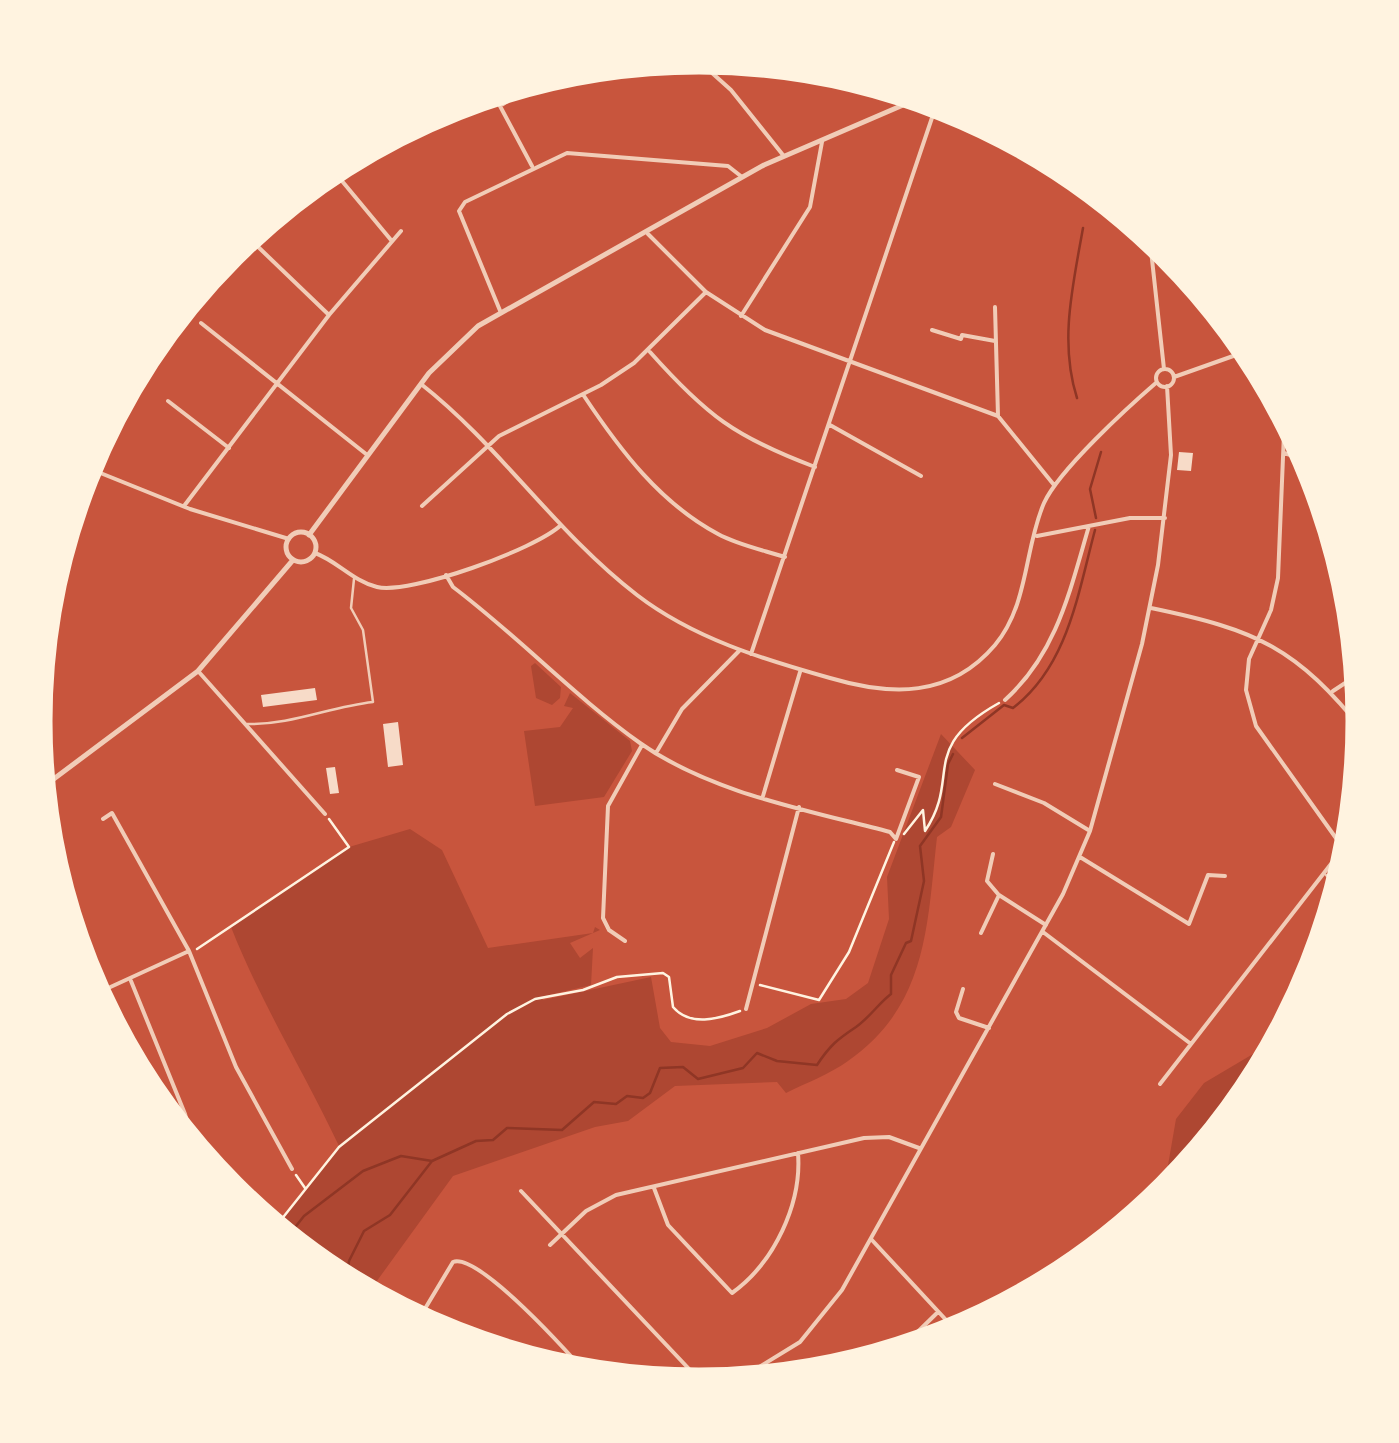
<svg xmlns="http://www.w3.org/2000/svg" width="1399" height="1443" viewBox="0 0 1399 1443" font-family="Lato,sans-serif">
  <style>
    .green { fill: #ae4732 }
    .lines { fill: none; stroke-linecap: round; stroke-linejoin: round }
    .stream { stroke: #8f3625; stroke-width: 2.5 }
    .building { fill: #f7dbc8 }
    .path { stroke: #fff3e0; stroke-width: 2.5 }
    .service { stroke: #f1ccb7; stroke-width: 2.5 }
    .minor { stroke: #f1ccb7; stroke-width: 4 }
    .tertiary { stroke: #f1ccb7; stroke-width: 5 }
    .rim { fill: none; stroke: #fff3e0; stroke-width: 5 }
  </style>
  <rect width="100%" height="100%" fill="#c8553d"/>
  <!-- green -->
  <path class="green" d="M535,663L561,687L560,698L552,705L536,698L531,666Z
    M570,693L630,741L632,751L604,797L535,806L524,731L560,727L573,708L564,706Z
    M941,734L975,770L951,827L937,837C927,925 928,1005 848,1061C830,1074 806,1083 786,1093L777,1082L675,1086L628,1121L595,1127L453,1176L366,1296L328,1276L273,1230L339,1146C304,1072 261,1003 231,927L349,847L410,829L442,850L488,948L593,933L595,927L600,930L570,943L580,958L593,948L591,985L541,997L543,1000L651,977L660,1028L671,1042L710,1046L767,1028L811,1004L846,999L868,983L889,919L887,877Z
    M1322,956L1292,1021L1280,1012Z
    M1285,1035L1254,1093L1162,1200L1176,1119L1204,1083Z"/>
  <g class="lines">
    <!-- stream -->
    <path class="stream" d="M1077,398C1059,342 1073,285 1083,228
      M1096,518L1090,489L1101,452
      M962,738L1004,705L1013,708C1068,666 1078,593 1095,530
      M285,1240L304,1216L363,1171L401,1156L432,1161L476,1141L493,1140L507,1128L562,1130L594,1102L616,1104L627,1096L643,1098L650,1093L660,1068L683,1067L698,1079L743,1068L757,1053L777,1061L817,1065C830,1045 838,1039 856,1027C870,1017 879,1003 891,994V975L906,943L911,941L924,881L920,846L941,817L948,764L953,754
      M346,1285L349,1261L364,1231L390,1215L432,1161"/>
  </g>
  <!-- building -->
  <path class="building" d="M1179,452L1193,453L1191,471L1177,470Z
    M315,688L317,700L263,707L261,695Z
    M398,722L403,765L388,767L383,724Z
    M335,767L339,793L330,794L326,768Z"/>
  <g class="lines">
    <!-- path -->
    <path class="path" d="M904,834L923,810L925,831C962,776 917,749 999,703
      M197,949L349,847L329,819
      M760,985L819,1000L849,952L894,842
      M296,1175L305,1188
      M273,1230L339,1147L507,1014L535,999L583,990L617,977L663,973L669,977L673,1007C690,1027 718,1019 740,1011"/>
    <!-- service -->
    <path class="service" d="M503,105L535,84
      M247,724C292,725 329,707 373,702L363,630L351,608L354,579
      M1326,875L1341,893
      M1307,971L1324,949"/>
    <!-- minor -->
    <path class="minor" d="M692,55L731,90L783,155
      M711,69L729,57
      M492,91L532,166
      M377,141L340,167L337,175L391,240
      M1149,232L1164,369
      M648,234L706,292L765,330L998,416L1054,485
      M253,242L329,315
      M995,307L998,416
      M501,313L459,211L465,202L567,153L728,166L742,177
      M741,316L810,207L822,142
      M201,323L366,454
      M932,330L961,339L962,335L995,341
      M650,352C706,415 735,437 815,467
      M1156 378a9 9 0 1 1 18 0a9 9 0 1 1-18 0Z
      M1174,377L1253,349
      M421,384C500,446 556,533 637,595C693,638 762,659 830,678C891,696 950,698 995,645C1029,604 1024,549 1044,503C1059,470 1128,407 1157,382
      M584,396C620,450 660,503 718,534C738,545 763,550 785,557
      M168,401L229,448
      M1285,409L1278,578L1271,610L1249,659L1246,690L1256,726L1343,848
      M830,425L921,476
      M1284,453L1313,462
      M83,466L190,509L289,539
      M184,506L329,315L401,231
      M422,506L499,436L601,385L634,363L706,292
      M1037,536L1130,518H1165
      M315,553C337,561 353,581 377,587C410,595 536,549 561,525
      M446,575L453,587C518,636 574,696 640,743C711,793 807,810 890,832L896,839L919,777L897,770
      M1151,608C1257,630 1296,647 1365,733
      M751,654L938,100
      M198,671L325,814
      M1333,691L1362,672
      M1005,700C1057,653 1070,590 1089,526
      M656,753L682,709L739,651
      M995,784L1044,803L1090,831
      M763,796L800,672
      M103,819L112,813L189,951L236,1067L292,1169
      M993,854L987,881L998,894
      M1080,857L1189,924L1208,875L1225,876
      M1043,932L1191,1044
      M981,933L999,895L1046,925
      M625,941L609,930L603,918L608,806L642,745
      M131,981L185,1114L196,1154
      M963,989L956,1012L959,1018L989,1028
      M93,995L189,951
      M746,1009L799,807
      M1160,1084L1355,833
      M654,1188L668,1225L732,1293C774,1263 802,1204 798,1153
      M521,1191L707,1388
      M871,1239L960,1335
      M550,1245L586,1211L616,1195L864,1138L889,1137L919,1148
      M455,1341L423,1312L453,1262C478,1252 571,1355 590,1378
      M892,1357L938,1312
      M728,1386L800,1342L842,1290L1063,894L1090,831L1142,644L1158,565L1171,455L1167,386"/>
    <!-- tertiary -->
    <path class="tertiary" d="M286 547a15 15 0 1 1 30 0a15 15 0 1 1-30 0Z
      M309,535L429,373L478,326L764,165L924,96
      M39,790L198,671L293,560"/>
  </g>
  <!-- crop -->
  <path d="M0 0H1399V1443H0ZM50 721a649 649 0 1 1 1298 0a649 649 0 1 1-1298 0Z" fill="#fff3e0" fill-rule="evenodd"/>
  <path class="rim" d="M50 721a649 649 0 1 1 1298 0a649 649 0 1 1-1298 0Z"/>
</svg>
